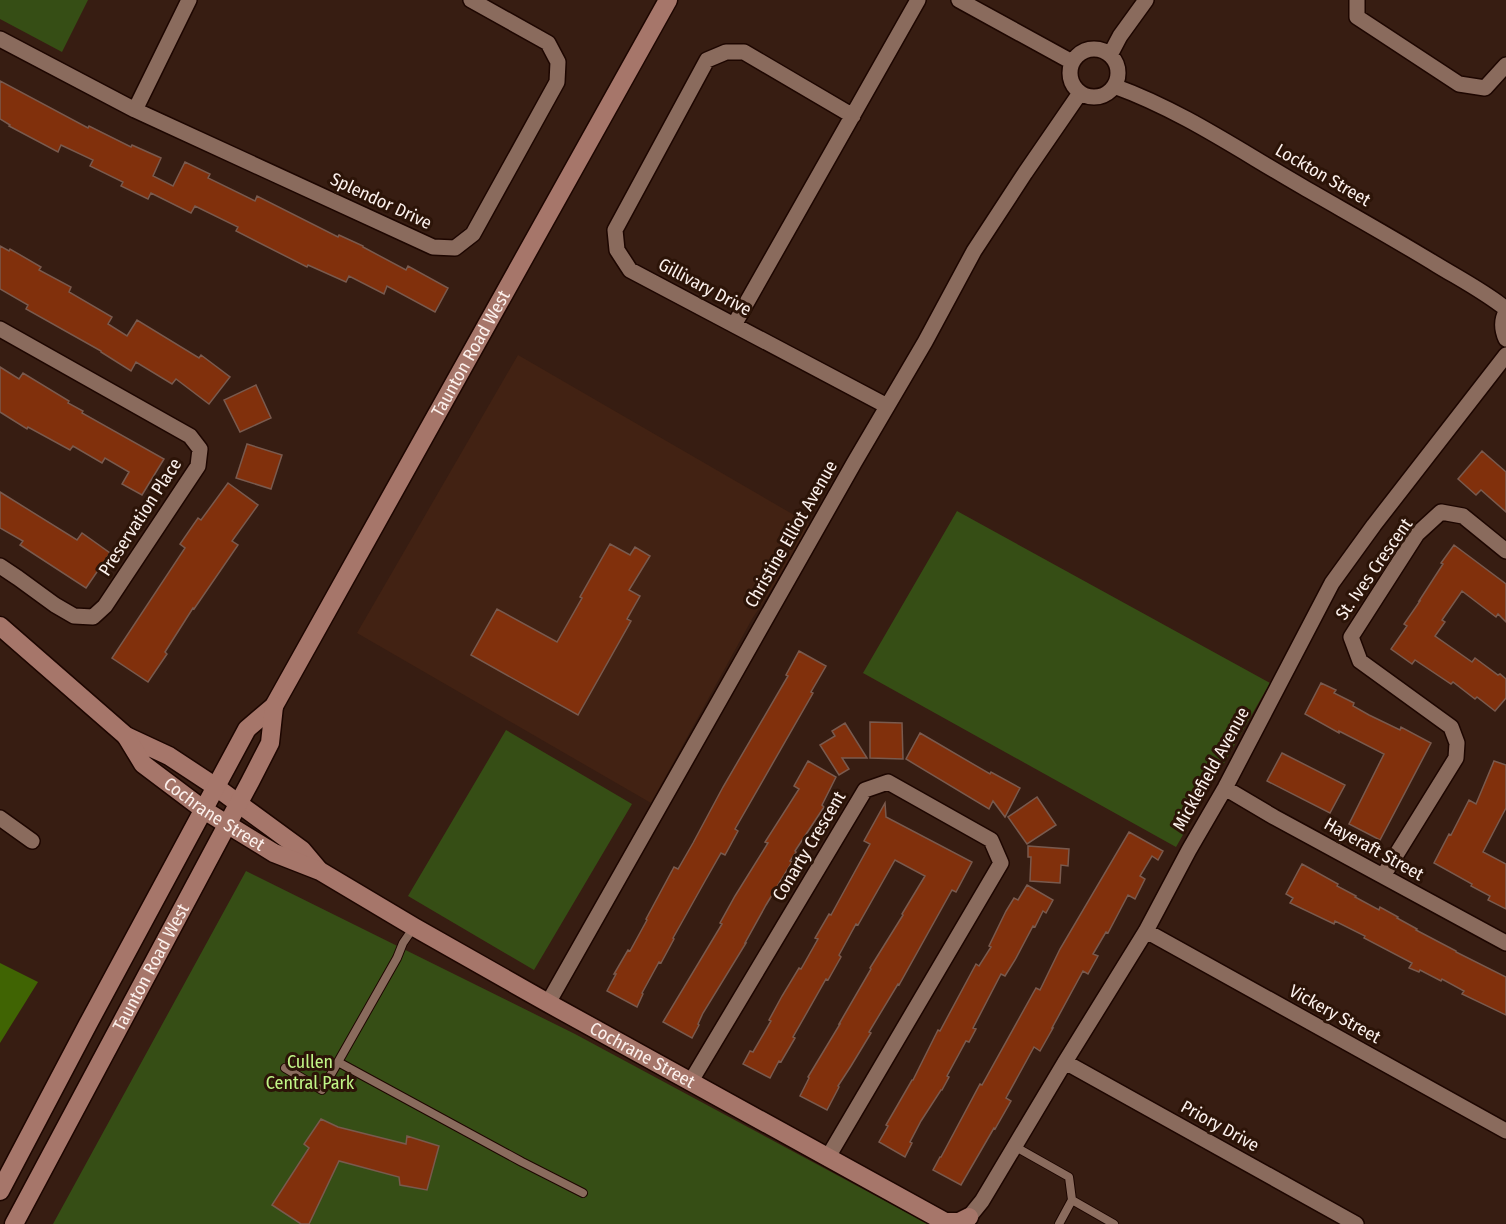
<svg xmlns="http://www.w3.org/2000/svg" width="1506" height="1224" viewBox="0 0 1506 1224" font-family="'Fira Sans Condensed',sans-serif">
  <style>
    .built { fill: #422213 }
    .green { fill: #364e15 }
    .forest { fill: #406403 }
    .building { fill: #81300c; stroke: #795a4e; stroke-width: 1.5 }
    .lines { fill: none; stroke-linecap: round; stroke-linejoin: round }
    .lane-casing { stroke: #1d0600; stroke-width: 10 }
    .street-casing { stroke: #1d0600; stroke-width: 18 }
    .secondary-casing { stroke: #1d0600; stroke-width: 21 }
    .lane { stroke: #8a6b5d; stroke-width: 8 }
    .street { stroke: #8a6b5d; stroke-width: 15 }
    .secondary { stroke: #a6766a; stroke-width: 18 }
    .labels { text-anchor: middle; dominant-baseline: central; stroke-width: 6; stroke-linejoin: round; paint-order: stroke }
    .street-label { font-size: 18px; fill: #fcf1ed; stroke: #2c1408 }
    .park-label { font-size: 18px; fill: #c1f687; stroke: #2c1408 }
  </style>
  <rect width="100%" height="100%" fill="#371d12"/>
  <!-- built -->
  <path class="built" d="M518,355L813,526L752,619L651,803L357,633Z"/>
  <!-- green -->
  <path class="green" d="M0,0H88L62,52L0,19Z
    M957,511L1270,683L1176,847L863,673Z
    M506,730L632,804L534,970L408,896Z
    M246,871L575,1034L928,1224H53Z"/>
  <!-- forest -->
  <path class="forest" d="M0,963L38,982L0,1043Z"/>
  <!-- building -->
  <path class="building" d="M0,81L88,128L89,126L131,147L132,145L161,158L153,176L173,186L185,162L210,174L208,178L255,201L257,196L338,237L339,235L363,246V247L406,270L408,266L448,288L435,312L387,286L384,294L349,276L346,282L308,265L307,267L236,231L238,227L195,206L191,213L151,193L148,199L121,186L123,182L90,166L93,160L61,145L58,152L9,126L10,125L0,119Z
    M0,246L9,251L10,249L41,267L39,270L71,287L69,292L112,317L108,324L127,336L137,320L199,358L201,355L230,377L209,404L176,379L172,384L136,362L131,371L101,352V351L26,309L28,305L0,289Z
    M0,367L19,379L23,373L69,401L68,403L83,411L82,413L164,459L142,495L122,484L129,472L105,458L102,463L73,446L70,450L28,427L27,429L0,412Z
    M256,385L271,418L240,432L224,400Z
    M247,444L282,455L271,489L236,478Z
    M1482,451L1506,472V512L1481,490L1476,495L1458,479Z
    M228,483L258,505L232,541L238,545L194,609L193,608L165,652L167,654L148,682L112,658L185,548L180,544L198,518L201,520Z
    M0,492L77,540L82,533L110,553L86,588L20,545L23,541L0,528Z
    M610,544L630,555L635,547L650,556L629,590L640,596L627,619L631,621L578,715L471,655L497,609L557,642L582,598L580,597Z
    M1454,545L1506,584V622L1498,614L1496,617L1462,591L1442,620L1445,622L1435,636L1472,662L1475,658L1498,675L1500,674L1506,679V698L1495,711L1477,697L1475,699L1453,682L1451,684L1415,660L1412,664L1391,649L1407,626L1404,624L1420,601H1419L1443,564L1441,563Z
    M799,651L826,666L811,692L813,693L735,829L738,831L725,855L721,853L705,881L673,938L674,939L661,963L659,962L642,993L643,994L637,1007L607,991L616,974H614L628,950L630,951L647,920L646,919L674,867L678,869L693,843L723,787L788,676L786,675Z
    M1321,683L1336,690L1334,693L1354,703L1353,706L1369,715L1400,730L1401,727L1431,743L1380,840L1349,824L1384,754L1339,731V733L1305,714Z
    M870,722L902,723L903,759L870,758Z
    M845,723L867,758H842L849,769L839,775L820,745L835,736L832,731Z
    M920,733L990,774L991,772L1020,788L1005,817L993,801L989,809L906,759Z
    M1282,753L1345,785L1330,813L1267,781Z
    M808,761L836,777L822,805L824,807L795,851L796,852L790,861L792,862L766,905L745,943H746L703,1013L698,1024L699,1025L692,1038L663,1022L722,924L720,923L735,896L768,843L765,842L799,789L794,786Z
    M1494,761L1506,765V808L1483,852L1506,864V909L1488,900L1490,896L1471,886L1472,884L1434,863L1449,834L1451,835L1469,800L1476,804Z
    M1037,797L1056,825L1027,844L1008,817Z
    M885,803L886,817L972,862L956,892L952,890L899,985L898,984L869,1032L871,1033L851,1066L838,1086L839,1087L827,1110L800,1096L809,1078L808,1077L840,1024H839L871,969L870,968L903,915L902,914L925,876L895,860L858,925L856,924L839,955L841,957L828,980L826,979L793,1037L795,1038L781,1062L779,1061L770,1078L743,1064L750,1051L753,1052L771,1021L769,1020L782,996L799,968L801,969L818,939L815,938L829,914L831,915L848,884L870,844L864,841Z
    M1129,832L1163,851L1158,860L1152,856L1140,876L1145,879L1135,899L1128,895L1108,933L1106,932L1093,954L1098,956L1088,974L1083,971L1052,1028H1053L1040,1051L1034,1047L1006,1098L1011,1101L995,1129L994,1128L961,1185L933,1170L940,1157H941L980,1084L982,1085L1036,988L1040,990L1060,949Z
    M1028,846L1069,849L1068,866L1061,865L1060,883L1030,881L1031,857H1028Z
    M1302,864L1338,884L1337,886L1356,896L1355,897L1379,910L1380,907L1398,917L1397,918L1417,929L1416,930L1456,951V952L1506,977V1015L1462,994L1464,991L1442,979L1441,981L1420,970L1419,972L1409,968L1412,963L1364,938L1365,936L1335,921L1334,924L1290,903L1293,898L1286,894Z
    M1027,885L1053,900L1046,913L1043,911L1035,927L1033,926L1015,960L1005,976L1001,974L973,1028L976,1029L969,1042L966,1041L947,1076L949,1077L942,1090H941L921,1121L910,1142L912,1143L905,1157L879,1142L888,1126L886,1125L912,1080H913L938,1030L940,1031L976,964L979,966L991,947L989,946L1006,911L1014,898L1018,900Z
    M321,1119L338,1127L406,1144L407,1136L439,1146L427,1190L400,1185L399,1177L339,1161L309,1224H301L272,1205L309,1148L304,1144Z"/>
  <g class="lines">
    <defs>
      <path id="lane" d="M414,927L403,943L397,958L338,1062L522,1162L583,1193
        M285,1068L322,1090L338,1062
        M1014,1146L1069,1177L1072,1200L1059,1224
        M1072,1200L1114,1224"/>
      <path id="street" d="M959,0L1072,62
        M1357,0V17L1459,84L1485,88L1506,65
        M0,39L135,110L433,247L455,248L473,234L557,82L558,62L548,43L471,0
        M1070 73a24 24 0 1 1 48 0a24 24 0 1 1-48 0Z
        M1110,55L1120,36L1146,0
        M1114,86C1183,111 1240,151 1303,187C1348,213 1393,238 1437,265C1460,279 1485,292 1506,309
        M135,110L189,0
        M853,116L744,52H726L707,60L615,230L617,250L630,270L887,406
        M1506,312C1501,321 1502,330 1506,339
        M734,325L918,0
        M0,329L190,436L200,449L198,466L105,606L93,617L74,616L55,605L18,578L0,566
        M1225,788L1274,817L1506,943
        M0,818L32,841
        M1383,876L1456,758L1457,743L1451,727L1360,661L1351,637L1417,534L1441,512L1463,516L1506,551
        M1146,931L1506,1131
        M548,1003L854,463L925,342L974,251L1025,173L1080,93
        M1065,1062L1356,1224
        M691,1081L865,790L888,782L991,840L1001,863L828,1157
        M969,1217L982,1201L1065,1062L1146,931L1189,850L1225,788L1332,583L1374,525L1506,355"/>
      <g id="secondary">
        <path d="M0,626L126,736L169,756L216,787L302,850L318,869"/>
        <path id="s1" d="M126,736L143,764L204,810L274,853L320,871L414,927L548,1003L945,1222H959L969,1217"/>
        <path id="s2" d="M0,1191L88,1024L247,729L274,706L668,0"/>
        <path id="s3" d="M14,1224L250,782L270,743L274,706"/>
      </g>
    </defs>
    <!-- lane casing -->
    <use href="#lane" class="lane-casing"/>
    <!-- street casing -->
    <use href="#street" class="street-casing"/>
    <!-- secondary casing -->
    <use href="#secondary" class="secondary-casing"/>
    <!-- lane -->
    <use href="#lane" class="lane"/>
    <!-- street -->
    <use href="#street" class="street"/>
    <!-- secondary -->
    <use href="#secondary" class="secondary"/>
  </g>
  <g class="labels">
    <!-- street labels -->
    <g class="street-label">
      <text transform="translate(1323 175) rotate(30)">Lockton Street</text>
      <text transform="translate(381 201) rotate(25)">Splendor Drive</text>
      <text transform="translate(705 287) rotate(28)">Gillivary Drive</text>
      <text stroke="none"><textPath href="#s2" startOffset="963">Taunton Road West</textPath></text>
      <text transform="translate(140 517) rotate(-57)">Preservation Place</text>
      <text transform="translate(791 534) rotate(-60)">Christine Elliot Avenue</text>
      <text transform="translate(1374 569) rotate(-55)">St. Ives Crescent</text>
      <text transform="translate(1211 769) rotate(-61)">Micklefield Avenue</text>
      <text stroke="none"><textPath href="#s1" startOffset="120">Cochrane Street</textPath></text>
      <text transform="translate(809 846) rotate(-59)">Conarty Crescent</text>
      <text transform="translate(1374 849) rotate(29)">Hayeraft Street</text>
      <text stroke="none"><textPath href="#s3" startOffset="291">Taunton Road West</textPath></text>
      <text transform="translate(1335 1014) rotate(29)">Vickery Street</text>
      <text stroke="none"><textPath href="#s1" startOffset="612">Cochrane Street</textPath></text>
      <text transform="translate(1220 1126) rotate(29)">Priory Drive</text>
    </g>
    <!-- park labels -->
    <g class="park-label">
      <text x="310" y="1062">Cullen<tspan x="310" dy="21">Central Park</tspan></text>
    </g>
  </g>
</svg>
